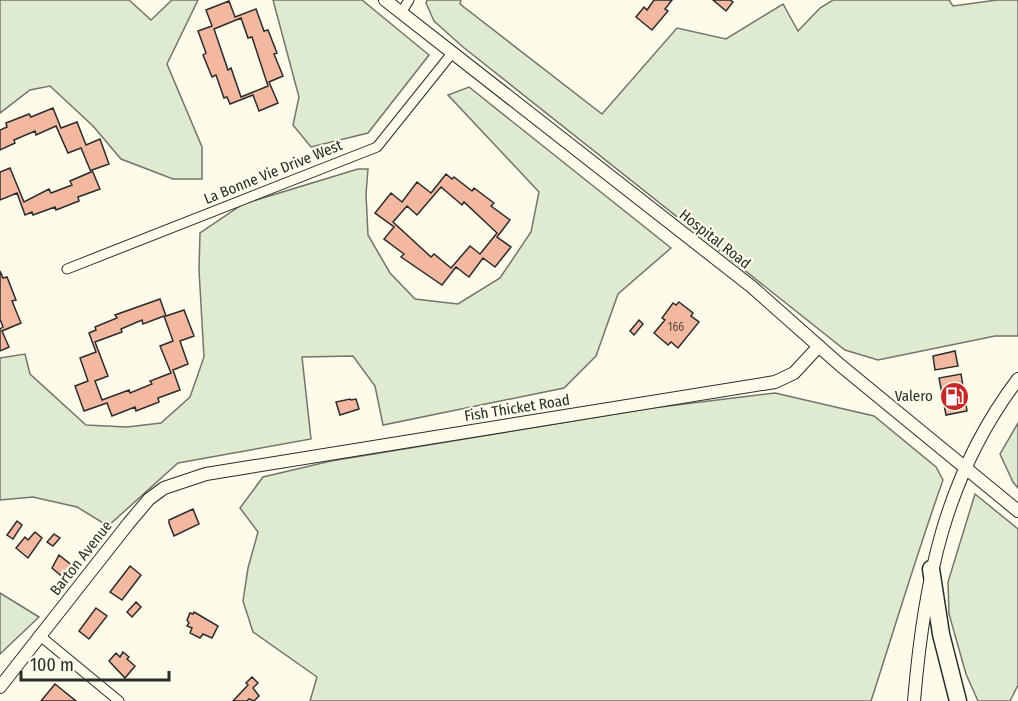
<svg xmlns="http://www.w3.org/2000/svg" width="1018" height="701" viewBox="0 0 1018 701" font-family="'Fira Sans Condensed',sans-serif">
  <style>
    .green { fill: #deebd1; stroke: #74746e; stroke-width: 1.5 }
    .building { fill: #f2b8a0; stroke: #2b2b2b; stroke-width: 1.5; fill-rule: evenodd }
    .lines { fill: none; stroke-linecap: round; stroke-linejoin: round }
    .street-casing { stroke: #2b2b2b; stroke-width: 11 }
    .secondary-casing { stroke: #2b2b2b; stroke-width: 14 }
    .highway-casing { stroke: #2b2b2b; stroke-width: 19 }
    .street { stroke: #fdfbea; stroke-width: 9 }
    .secondary { stroke: #fdfbea; stroke-width: 12 }
    .highway { stroke: #fdfbea; stroke-width: 16 }
    .labels { text-anchor: middle; dominant-baseline: central; stroke-width: 4.5; stroke-linejoin: round; paint-order: stroke }
    .number-label { font-size: 12px; fill: #5d4e48 }
    .street-label { font-size: 15px; fill: #2b2b2b; stroke: #fdfbea }
    .poi-label { font-size: 15px; fill: #2b2b2b; stroke: #fdfbea; text-anchor: end }
  </style>
  <rect width="100%" height="100%" fill="#fdfbea"/>
  <!-- green -->
  <path class="green" d="M0,0H129L151,20L172,0H198L167,64L202,147V179H173L121,159L93,126L50,86L30,90L0,113Z
    M273,0H362L429,55L368,133L311,147L293,125L299,97Z
    M427,0H461L460,4L602,114L677,28L726,39L783,4L798,31L820,8L833,0H949L953,6L997,0H1018V336H995L878,360L845,350L463,47L434,21L426,3Z
    M469,87L671,248L618,294L596,356L564,388L383,425L375,386L353,356L302,357L311,439L178,463L108,526L77,507L33,497L0,500V358L25,354L30,374L86,425L127,427L161,423L190,397L204,357L199,270L200,233L243,204L358,169H368L366,194L368,235L390,273L415,299L458,304L500,278L531,232L539,192L448,95Z
    M775,393L874,416L936,467L943,480C917,553 895,627 871,701H310L317,677L253,632L243,601L248,568L258,532L240,508L263,477L331,461L652,408Z
    M1018,423V488L1013,482L1000,454Z
    M975,494L1018,529V685L1010,701H978L966,674L949,614L948,582Z
    M0,593L39,617L0,654Z"/>
  <!-- building -->
  <path class="building" d="M654,0H672L665,9L668,11L652,30L636,17L644,7L647,10Z
    M713,0H730L733,2L726,11Z
    M229,1L235,17L256,9L264,31L268,30L277,53L274,54L283,76L269,82L278,103L259,111L253,95L230,104L227,97L224,98L216,75L212,77L203,55L206,53L198,31L212,26L206,10ZM241,18L248,38L252,37L268,86L241,97L231,68L228,70L214,29Z
    M53,108L61,128L77,122L86,145L100,139L109,164L92,170L100,189L78,197L79,201L56,210L55,207L33,215L32,212L25,215L17,193L0,200V172L10,168L24,202L49,189L51,193L72,185L70,181L91,172L81,148L68,153L56,126L36,135L35,131L14,140L15,143L0,150V130L7,127L6,123L29,114L31,117Z
    M446,174L452,179L454,177L472,191L474,188L494,203L491,206L510,220L497,237L511,247L495,267L483,258L469,277L456,267L442,285L401,257L404,254L384,239L394,227L375,213L391,193L402,202L417,182L431,193ZM441,187L462,205L464,202L497,233L480,254L470,246L451,268L434,254L431,257L393,222L407,206L417,215Z
    M0,271L3,278L7,277L16,300L12,301L21,323L2,331L9,347L0,351V329L3,327L0,319Z
    M160,299L166,316L184,310L194,336L180,341L188,364L173,370L180,390L158,398L159,402L136,411L135,407L112,416L107,403L84,411L75,386L88,381L80,358L96,352L89,333L96,330L95,327L117,318L115,315ZM164,316L173,341L160,346L171,373L150,381L152,384L130,393L129,390L102,400L95,381L108,376L95,342L122,332L121,329L142,320L143,324Z
    M679,302L693,313L691,316L699,322L678,348L671,342L668,345L654,333L665,320L662,318L673,303L676,305Z
    M639,320L643,324L634,335L630,331Z
    M955,351L958,366L935,370L933,356Z
    M961,374L967,411L946,415L939,378Z
    M350,399L351,400L356,399L359,409L340,415L336,402Z
    M193,509L199,524L174,536L169,523V520Z
    M17,521L22,525L13,539L7,535Z
    M35,532L42,538L28,558L16,548L25,537L28,540Z
    M54,534L60,538L53,546L47,542Z
    M59,555L74,567L65,579L52,568Z
    M130,566L141,575L122,600L110,592Z
    M136,602L141,607L132,617L127,612Z
    M96,608L107,616L89,639L79,631Z
    M194,612L218,626L212,638L203,634L200,638L190,633L192,628L187,626L189,623L187,620L190,613L193,614Z
    M123,652L129,657L127,659L135,666L125,678L109,661L116,653L120,657Z
    M252,677L258,683L253,688L259,696L254,701L249,699L247,701H233L248,685L246,683Z
    M55,684L76,701H41Z"/>
  <g class="lines">
    <defs>
      <path id="street" d="M401,13L409,0
        M67,269L377,147L453,52
        M39,635L119,701"/>
      <path id="secondary" d="M385,0L752,287L840,365L1018,511
        M0,687L128,524L149,499L164,488L206,474L775,382L794,373L819,346
        M914,701C924,582 944,477 1018,379"/>
      <path id="highway" d="M931,569L941,634L958,701"/>
    </defs>
    <!-- street casing -->
    <use href="#street" class="street-casing"/>
    <!-- secondary casing -->
    <use href="#secondary" class="secondary-casing"/>
    <!-- highway casing -->
    <use href="#highway" class="highway-casing"/>
    <!-- street -->
    <use href="#street" class="street"/>
    <!-- secondary -->
    <use href="#secondary" class="secondary"/>
    <!-- highway -->
    <use href="#highway" class="highway"/>
  </g>
  <!-- icons -->
  <defs>
    <symbol id="fuel-disc" viewBox="-11 -11 22 22"><circle r="9.5" fill="#c62828" stroke="#fdfbea"/><path d="M-5.5-6h7V0h2V4h1.3V-2.5L3-4.5l.8-.8L6-3V5H2.5V1h-1V6h-7ZM-4.2-4.7v3.2H.2V-4.7Z" fill="#fff"/></symbol>
  </defs>
  <g fill-rule="evenodd">
    <use href="#fuel-disc" x="938" y="380" width="33" height="33"/>
  </g>
  <g class="labels">
    <!-- number labels -->
    <g class="number-label">
      <text x="676" y="327">166</text>
    </g>
    <!-- street labels -->
    <g class="street-label">
      <text transform="translate(273 172) rotate(-22)">La Bonne Vie Drive West</text>
      <text transform="translate(715 239) rotate(38)">Hospital Road</text>
      <text transform="translate(517 408) rotate(-9)">Fish Thicket Road</text>
      <text transform="translate(81 558) rotate(-52)">Barton Avenue</text>
    </g>
    <!-- poi labels -->
    <g class="poi-label">
      <text x="933" y="396">Valero</text>
    </g>
  </g>
  <!-- scale -->
  <path d="M21 671v9h148v-9" fill="none" stroke="#2b2b2b" stroke-width="3"/>
  <text x="30" y="671" font-size="18" fill="#2b2b2b" stroke="#fdfbea" stroke-width="4.5" paint-order="stroke">100 m</text>
</svg>
